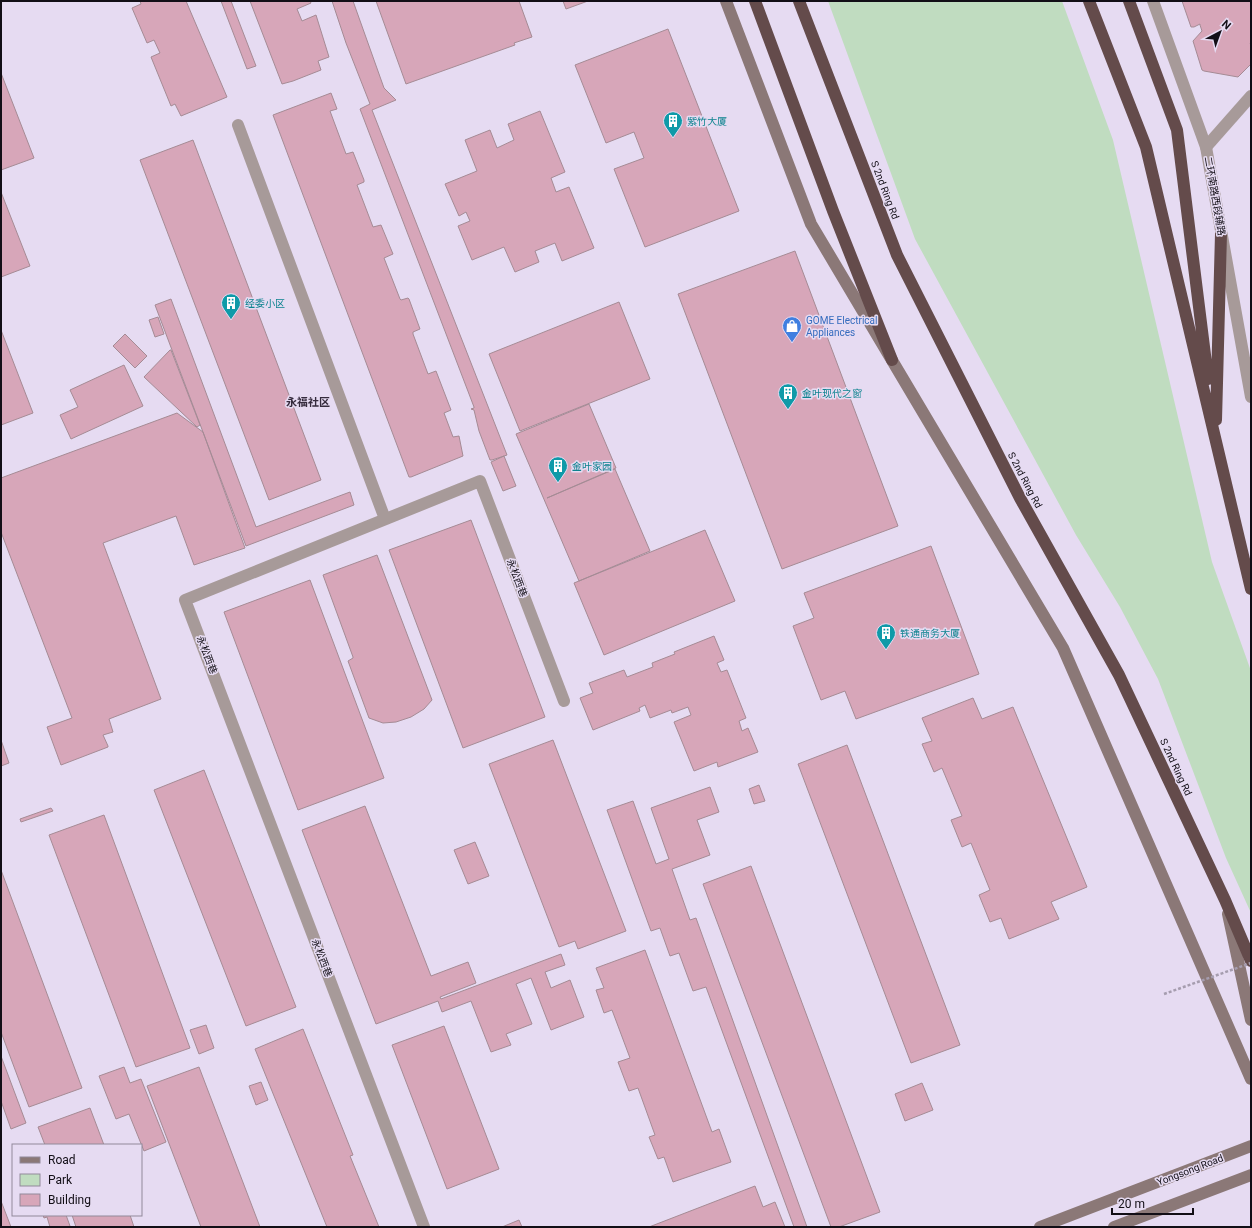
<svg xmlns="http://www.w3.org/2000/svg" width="1252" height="1228" viewBox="0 0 1252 1228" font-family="Roboto,'Noto Sans SC',sans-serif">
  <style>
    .green { fill: #c0dcc0 }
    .building { fill: #d7a6b9; stroke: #a58b95 }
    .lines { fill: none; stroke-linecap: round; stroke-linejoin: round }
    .lane { stroke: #a79a99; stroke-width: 12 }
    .street { stroke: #a79a99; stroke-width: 12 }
    .secondary { stroke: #8b7877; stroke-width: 12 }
    .highway { stroke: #644b4b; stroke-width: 12 }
    .path-bridge { stroke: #a69daf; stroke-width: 2.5; stroke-dasharray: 3 2; stroke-linecap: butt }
    .labels { text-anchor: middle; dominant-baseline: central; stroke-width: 3; stroke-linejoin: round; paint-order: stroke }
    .culture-label { font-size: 10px; fill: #0d838f; stroke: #e6dbf2; text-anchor: start }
    .street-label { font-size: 10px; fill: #120e16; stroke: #e6dbf2 }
    .shop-label { font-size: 10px; fill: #366cbe; stroke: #e6dbf2; text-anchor: start }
    .neighbourhood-label { font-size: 11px; font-weight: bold; fill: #352b3d; stroke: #e6dbf2 }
  </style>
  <rect width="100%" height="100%" fill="#e6dbf2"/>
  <!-- green -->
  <path class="green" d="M828,1H1062L1113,140L1212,562L1251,671V913L1226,858L1158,679L1120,607L1076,535L915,239Z"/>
  <!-- building -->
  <path class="building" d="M140,1H186L227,97L181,116L175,104L171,106L151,57L160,53L154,40L147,43L132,8L141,4Z
    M221,1H231L256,66L247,69Z
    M250,1H310L311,3L297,9L302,21L316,15L329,57L318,61L321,70L293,81L282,84Z
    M332,1H353L384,88L396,100L372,110L507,455L492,460H490L479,431L474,410L471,409L474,408V407L360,109L370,104L346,43Z
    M376,1H519L532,37L514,43L515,45L406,84Z
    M563,1H588L566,9Z
    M1182,1H1251V42L1250,43L1251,45V64L1238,77L1204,71L1202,70L1193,41L1202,31L1200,25V24L1194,27H1191Z
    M668,29L739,211L645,247L614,169L644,158L634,132L606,143L575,65Z
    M1,73L34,158L1,170Z
    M331,93L337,109L330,111L346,154L353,152L364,180V182L357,185L373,227L381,225L393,254L384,258L400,299L401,300L408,298L409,299L420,329L413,332V334L428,374L436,371L451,410L444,413L453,437L459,436L463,456L411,477H409L273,115Z
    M540,111L565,172L551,178L556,192L569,187L594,248L562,261L555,243L535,251L539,262L515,272L504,247L472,260L458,226L470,221L466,212L459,216L445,184L477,171L465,140L490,130L497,148L514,140L508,124Z
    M193,140L321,480L269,500L140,160Z
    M1,192L30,266L1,277Z
    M795,251L898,526L782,569L678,294Z
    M171,299L256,527L350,492L354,505L246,546L155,305Z
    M619,302L650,379L520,431L489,354Z
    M158,317L164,334L155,337L149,320Z
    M1,330L33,413L1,425Z
    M125,334L147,356L135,368L113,346Z
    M170,350H171L200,425L197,427L144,377Z
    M124,365L143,406L71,439L60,415L78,407L70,390Z
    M589,404L616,468L547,498L615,469L650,551L579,581L516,434Z
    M177,413L203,432L245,548L194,565L176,516L103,543L161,699L109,719L113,732L103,735L108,746V747L61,765L47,727L72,718L1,532V478Z
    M504,456L516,486L503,491L491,462Z
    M471,520L545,717L463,748L389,550Z
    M705,530L735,601L604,655L574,583Z
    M931,546L979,674L856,719L845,691L821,700L793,626L814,618L804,593Z
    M377,555L432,700L424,709L411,717L396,722L383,723L369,718L348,661L353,658V657L323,575Z
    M310,580L384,778L298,810L224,612Z
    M714,636L724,660L717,663L721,672L727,670L746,718L739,721L742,731L748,728L758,752L718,767L717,762L694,771L674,722L691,715L688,707L672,713L671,710L650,718L645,705L639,708L640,711L593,730L580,698L593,693L589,683L624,670L627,677L653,667L652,663L675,654L674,652Z
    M973,698L982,719L1013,707L1087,887L1051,902L1059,919L1009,939L1001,918L990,922L979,895L990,890L971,843L962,847L951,820L962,816L942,768L934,772L922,744L932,741L922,718Z
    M1,740L9,763L1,766Z
    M553,740L626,931L578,949L575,941L559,947L489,764Z
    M847,745L960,1045L911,1063L798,764Z
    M204,770L296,1007L246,1026L154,790Z
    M759,785L765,801L754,804L749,789Z
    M710,787L719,812L697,820L710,855L672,869L690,920L696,918L807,1227H794L706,987L693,991L679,953L670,956L660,928L651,931L607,810L633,801L656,864L669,859L651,808Z
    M365,806L431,976L468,962L476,983L440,997L441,999L561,954L565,965L545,972L551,988L570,980L584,1017L551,1030L531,978L516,984L532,1024L506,1034L511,1045L491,1052L471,1001L442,1012L438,1001L376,1024L302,830Z
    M51,808L53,811L21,822L20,819Z
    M104,815L190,1048L136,1067L49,835Z
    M475,842L489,876L468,884L454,850Z
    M751,866L880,1212L839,1227H831L703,884Z
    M1,870L82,1088L29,1107L1,1032Z
    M645,950L712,1132L719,1129L731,1162L673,1182L664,1157L658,1159L649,1137L655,1135L638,1088L629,1091L618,1062L630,1058L612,1010L604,1013L596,990L604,988L596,968Z
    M206,1025L214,1048L199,1054L190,1030Z
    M444,1026L499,1169L447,1189L392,1045Z
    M303,1029L353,1155L350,1156L379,1227H327L255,1049Z
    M1,1056L26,1123L11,1129L1,1101Z
    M124,1067L130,1083L141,1079L166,1142L144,1151L129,1114L116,1119L99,1076Z
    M199,1067L260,1227H201L147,1086Z
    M261,1082L268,1100L256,1105L249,1086Z
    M922,1083L933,1110L905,1121L895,1094Z
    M90,1108L104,1145H45L38,1127Z
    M755,1186L763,1207L775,1202L785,1227H649Z
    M1,1201L11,1227H1Z
    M43,1215H66L70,1226L67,1227H50L47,1217L44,1218Z
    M72,1215H130L134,1227H76Z
    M519,1220L522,1227H502Z"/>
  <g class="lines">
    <!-- lane -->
    <path class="lane" d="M1206,147L1251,96"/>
    <!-- street -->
    <path class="street" d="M1153,1L1206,147L1251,397
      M238,125L385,519
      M424,1227L185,600L480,481L564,701"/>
    <!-- secondary -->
    <path class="secondary" d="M726,1L811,224L1063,648L1251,1079
      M1228,914L1251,1020
      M1040,1227L1251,1146
      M1114,1227L1251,1175"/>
    <!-- highway -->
    <path class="highway" d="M755,1L833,211L892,360
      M799,1L897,255L1020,498L1119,675L1225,900L1251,961
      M1089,1L1146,147L1251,589
      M1129,1L1177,130L1208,379
      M1216,420L1221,234"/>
    <!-- path-bridge -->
    <path class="path-bridge" d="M1164,994L1251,963"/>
  </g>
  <!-- icons -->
  <defs>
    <symbol id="building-pin" viewBox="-11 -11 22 30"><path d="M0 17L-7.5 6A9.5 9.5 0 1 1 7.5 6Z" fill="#0f9aa8" stroke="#e6dbf2"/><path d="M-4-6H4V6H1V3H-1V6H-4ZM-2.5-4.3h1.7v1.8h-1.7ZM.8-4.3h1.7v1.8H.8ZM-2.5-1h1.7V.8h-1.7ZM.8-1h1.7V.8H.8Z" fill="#fff"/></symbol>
    <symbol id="shop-pin" viewBox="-11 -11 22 30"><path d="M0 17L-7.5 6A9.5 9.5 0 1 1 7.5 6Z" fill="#3f7fe0" stroke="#e6dbf2"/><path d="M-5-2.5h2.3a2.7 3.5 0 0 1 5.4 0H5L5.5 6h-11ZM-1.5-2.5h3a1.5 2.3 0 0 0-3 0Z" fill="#fff"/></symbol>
  </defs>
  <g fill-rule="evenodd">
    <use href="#building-pin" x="662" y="110" width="22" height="30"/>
    <use href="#building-pin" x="220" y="292" width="22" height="30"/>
    <use href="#shop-pin" x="781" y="315" width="22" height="30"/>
    <use href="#building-pin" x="777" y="382" width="22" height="30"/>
    <use href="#building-pin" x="547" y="455" width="22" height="30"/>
    <use href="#building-pin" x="875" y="622" width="22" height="30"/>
  </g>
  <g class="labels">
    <!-- culture labels -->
    <g class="culture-label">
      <text x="687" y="121">紫竹大厦</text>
      <text x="245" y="303">经委小区</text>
      <text x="802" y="393">金叶现代之窗</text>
      <text x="572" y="466">金叶家园</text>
      <text x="900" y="633">铁通商务大厦</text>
    </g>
    <!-- street labels -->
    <g class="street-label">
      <text transform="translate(885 190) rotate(69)">S 2nd Ring Rd</text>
      <text transform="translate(1215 196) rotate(80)">二环南路西段辅路</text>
      <text transform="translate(1025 480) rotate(62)">S 2nd Ring Rd</text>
      <text transform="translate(517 578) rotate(69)">永松西巷</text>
      <text transform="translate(207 655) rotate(69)">永松西巷</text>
      <text transform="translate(1176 767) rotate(65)">S 2nd Ring Rd</text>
      <text transform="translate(322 958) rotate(69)">永松西巷</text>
      <text transform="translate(1190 1170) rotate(-21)">Yongsong Road</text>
    </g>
    <!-- shop labels -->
    <g class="shop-label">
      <text x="806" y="320">GOME Electrical<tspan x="806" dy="12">Appliances</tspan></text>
    </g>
    <!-- neighbourhood labels -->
    <g class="neighbourhood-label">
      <text x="308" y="402">永福社区</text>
    </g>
  </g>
  <!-- border -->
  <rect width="1252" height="1228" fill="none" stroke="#120e16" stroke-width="4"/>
  <!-- legend -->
  <rect x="12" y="1144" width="130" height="72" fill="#e6dbf2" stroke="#91899a"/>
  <rect x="20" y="1157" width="20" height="6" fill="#8b7877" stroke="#91899a"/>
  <text x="48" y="1164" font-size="12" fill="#120e16">Road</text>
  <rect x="20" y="1174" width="20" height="12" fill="#c0dcc0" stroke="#91899a"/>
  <text x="48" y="1184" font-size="12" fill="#120e16">Park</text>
  <rect x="20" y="1194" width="20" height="12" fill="#d7a6b9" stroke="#91899a"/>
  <text x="48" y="1204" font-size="12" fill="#120e16">Building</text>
  <!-- north arrow -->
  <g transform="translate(1220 32) rotate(41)" stroke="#e6dbf2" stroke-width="3" paint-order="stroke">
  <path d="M0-3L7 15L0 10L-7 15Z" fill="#120e16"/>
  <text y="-6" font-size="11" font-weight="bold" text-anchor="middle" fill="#120e16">N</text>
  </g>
  <!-- scale -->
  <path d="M1112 1208v6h81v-6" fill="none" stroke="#120e16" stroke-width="2"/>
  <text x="1118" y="1208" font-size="12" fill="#120e16" stroke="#e6dbf2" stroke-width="3" paint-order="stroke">20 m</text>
</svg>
